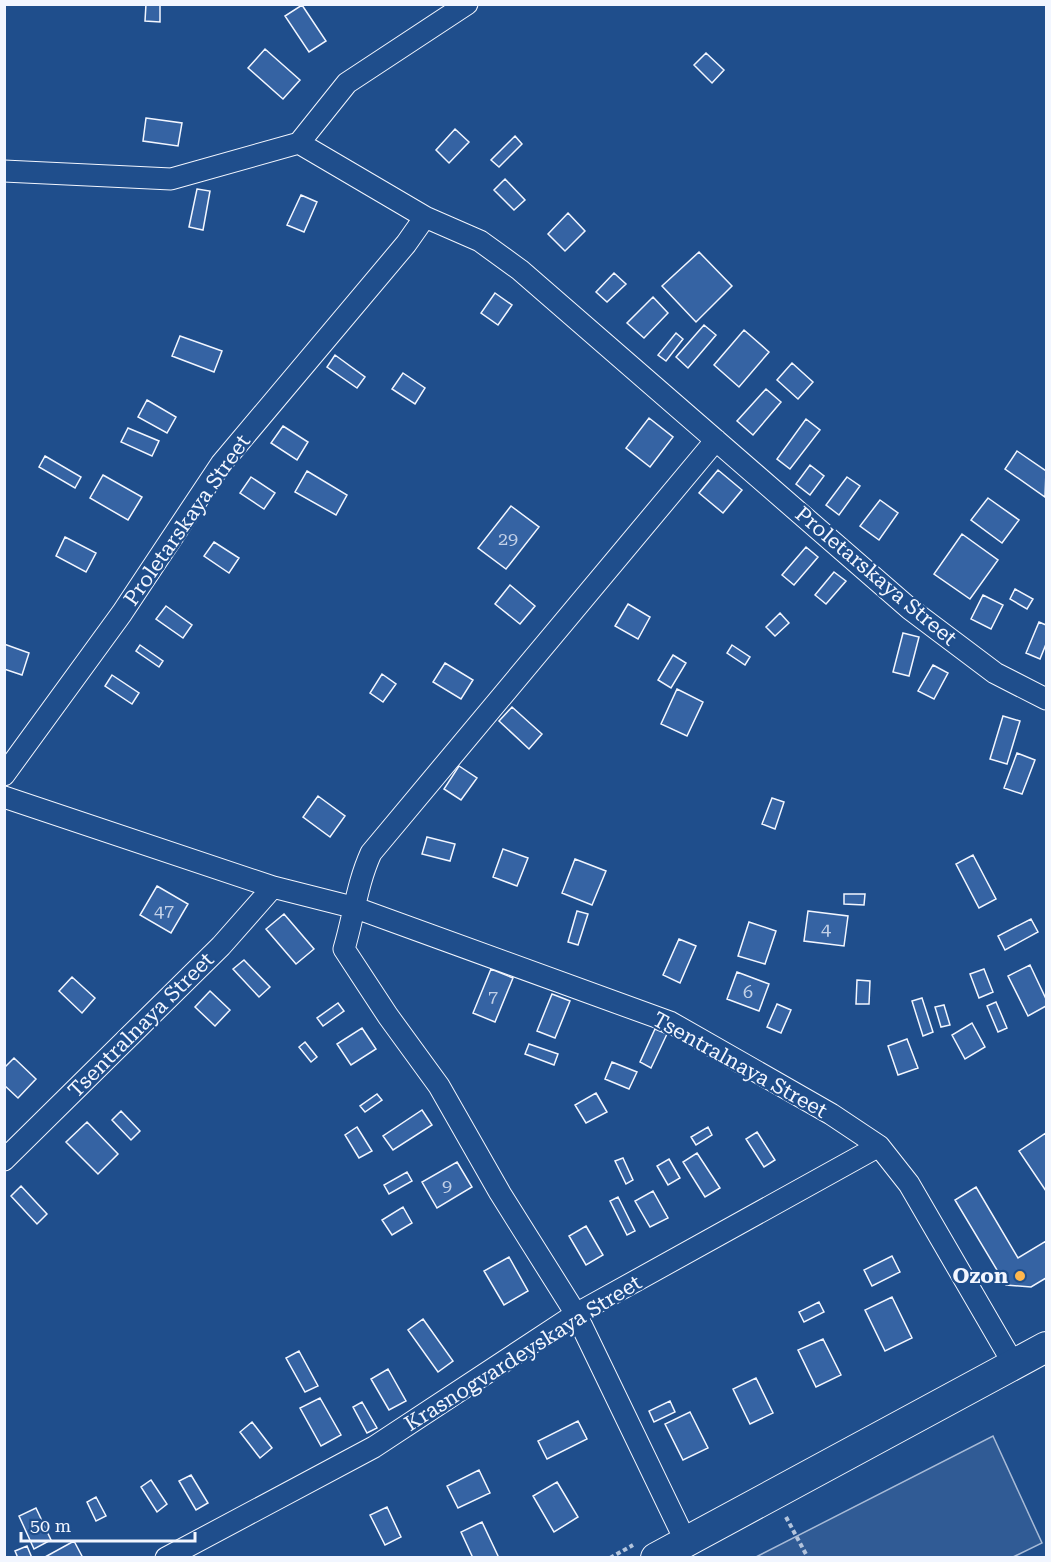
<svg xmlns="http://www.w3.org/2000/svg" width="1051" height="1562" viewBox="0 0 1051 1562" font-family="'Roboto Serif',serif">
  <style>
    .parking { fill: #305b95; stroke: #a8bbd7; stroke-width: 1.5 }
    .building { fill: #3563a3; stroke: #f2f6ff; stroke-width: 1.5 }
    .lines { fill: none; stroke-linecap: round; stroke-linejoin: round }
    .street-casing { stroke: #f2f6ff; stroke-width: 23 }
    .secondary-casing { stroke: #f2f6ff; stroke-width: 32 }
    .path { stroke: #b3c4dc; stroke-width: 4; stroke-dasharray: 4.5 3; stroke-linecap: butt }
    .street { stroke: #1f4e8c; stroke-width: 21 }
    .secondary { stroke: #1f4e8c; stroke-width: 30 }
    .poi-dot { fill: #ffb74d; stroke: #1f4e8c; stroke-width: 2 }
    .labels { text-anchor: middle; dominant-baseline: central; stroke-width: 4.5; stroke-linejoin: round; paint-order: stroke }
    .number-label { font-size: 18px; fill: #c3d1e8 }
    .street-label { font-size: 21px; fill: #f2f6ff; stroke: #1f4e8c }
    .poi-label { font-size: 21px; font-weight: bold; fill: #f2f6ff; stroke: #1f4e8c; text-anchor: end }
  </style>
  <rect width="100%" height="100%" fill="#1f4e8c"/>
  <!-- parking -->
  <path class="parking" d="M993,1436L1042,1543L1013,1557H756Z"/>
  <!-- building -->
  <path class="building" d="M146,4H160V22L145,21Z
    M302,5L326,41L309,52L285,16Z
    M265,49L300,80L283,99L248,68Z
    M706,53L724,70L712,83L694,65Z
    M146,118L182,123L178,146L143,141Z
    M455,129L469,142L449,163L436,150Z
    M515,136L522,144L499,167L491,160Z
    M505,179L525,200L514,210L494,190Z
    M197,189L210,191L203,230L189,227Z
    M301,195L317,202L304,232L287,225Z
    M568,213L585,231L565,251L548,234Z
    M699,252L732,286L696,322L662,286Z
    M614,273L626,284L607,302L596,292Z
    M495,293L512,305L498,325L481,313Z
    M653,297L668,313L644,338L627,323Z
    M704,325L716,335L688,368L676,357Z
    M744,330L769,352L739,387L714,365Z
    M676,333L683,339L666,361L658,355Z
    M180,336L222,351L214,372L172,356Z
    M335,355L365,377L357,388L327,367Z
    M792,363L813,382L798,399L777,380Z
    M403,373L425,388L415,404L392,389Z
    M766,389L781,402L753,435L737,421Z
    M147,400L176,417L167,433L138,417Z
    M649,418L673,437L650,467L626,448Z
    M806,419L820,430L790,469L777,459Z
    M283,426L308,442L297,460L271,443Z
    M128,428L159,441L152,456L121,442Z
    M1017,451L1046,471L1045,497L1005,469Z
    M45,456L81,477L75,488L39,467Z
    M810,465L824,476L810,495L796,484Z
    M718,470L742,490L723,513L699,493Z
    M307,471L347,495L336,515L295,492Z
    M103,475L142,497L128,520L90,498Z
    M251,477L275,493L264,509L240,493Z
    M847,477L860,486L839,515L826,505Z
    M988,498L1019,520L1002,543L971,520Z
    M880,500L898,513L879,540L860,526Z
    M511,506L539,527L506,569L478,548Z
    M962,534L998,560L970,599L934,574Z
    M65,537L96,553L86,572L56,556Z
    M214,542L239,558L229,573L204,556Z
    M806,547L818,557L794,585L782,575Z
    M834,572L846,581L826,604L815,595Z
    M510,585L535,606L520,624L495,604Z
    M1015,589L1033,599L1027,609L1010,599Z
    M983,595L1003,605L991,629L971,619Z
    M628,604L650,617L638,639L615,626Z
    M166,606L192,625L183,638L156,619Z
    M780,613L789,623L775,636L766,627Z
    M1039,622L1046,625V644L1040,659L1026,653Z
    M903,633L919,637L909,676L893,672Z
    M4,644L29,653L22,675L4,669Z
    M140,645L163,661L159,667L136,651Z
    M732,645L750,657L745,665L727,653Z
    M673,655L686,663L671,688L658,680Z
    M445,663L473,680L461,699L433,682Z
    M933,665L948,673L934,699L918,691Z
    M382,674L396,684L383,702L370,693Z
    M112,675L139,693L132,704L105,686Z
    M677,689L703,702L687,736L661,724Z
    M512,707L542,734L529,749L499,721Z
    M1003,716L1020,721L1007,764L990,759Z
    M1017,753L1035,760L1022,794L1004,788Z
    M459,766L477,778L461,800L444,789Z
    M318,796L345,816L330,837L303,817Z
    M772,798L784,802L775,829L762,824Z
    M427,837L455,844L450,861L422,854Z
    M503,849L528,858L517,886L493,877Z
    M973,855L996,899L979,908L956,864Z
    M575,859L606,871L592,905L562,893Z
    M157,886L188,904L171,933L140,915Z
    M844,894H865L864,905L844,904Z
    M577,911L588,914L578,945L568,942Z
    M808,911L848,916L844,946L804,941Z
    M284,914L314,949L296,964L266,929Z
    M1031,919L1038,932L1005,950L998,936Z
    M749,922L776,931L765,964L738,956Z
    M679,939L696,946L680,983L663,975Z
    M244,960L270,987L259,997L233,969Z
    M1030,965L1046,999V1006L1028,1016L1008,976Z
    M491,969L513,978L495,1022L473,1013Z
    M984,969L993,992L979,998L970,974Z
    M737,972L769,984L759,1011L727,999Z
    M72,977L95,998L82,1013L59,991Z
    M857,980L870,981L869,1004H856Z
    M210,991L230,1010L215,1026L195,1007Z
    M552,994L570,1001L555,1038L537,1031Z
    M922,998L933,1032L923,1036L912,1001Z
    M996,1002L1007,1028L998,1032L987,1006Z
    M338,1003L344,1011L323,1026L317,1018Z
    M777,1004L791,1010L781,1033L767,1027Z
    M944,1005L950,1025L941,1027L935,1007Z
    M972,1023L985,1047L965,1059L952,1035Z
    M362,1028L376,1049L351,1065L337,1044Z
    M655,1029L667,1034L651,1068L640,1062Z
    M907,1039L918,1068L898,1075L888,1046Z
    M305,1042L317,1057L311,1062L299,1047Z
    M529,1044L558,1054L554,1065L525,1054Z
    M14,1058L36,1079L18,1098L4,1085V1068Z
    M612,1062L637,1072L629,1089L605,1079Z
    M596,1093L607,1112L586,1123L575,1105Z
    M377,1094L382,1100L365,1112L360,1106Z
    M422,1110L432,1125L393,1150L383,1136Z
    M121,1111L140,1131L131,1140L112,1120Z
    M87,1122L118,1154L98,1174L66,1142Z
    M357,1127L372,1151L359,1158L345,1135Z
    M708,1127L712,1135L696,1145L691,1137Z
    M757,1132L775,1160L764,1167L746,1139Z
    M1046,1133V1191L1019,1151Z
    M697,1153L720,1188L705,1197L683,1162Z
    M623,1158L633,1180L626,1184L615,1161Z
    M669,1159L680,1178L668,1185L657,1166Z
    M457,1162L472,1187L437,1208L422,1182Z
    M407,1172L412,1181L389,1194L384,1185Z
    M21,1186L47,1214L37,1224L11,1196Z
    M976,1187L1018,1258L1046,1241V1278L1031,1287L1006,1285L955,1200Z
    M653,1191L668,1218L650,1227L635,1201Z
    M618,1197L635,1231L627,1235L610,1201Z
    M403,1207L412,1223L392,1235L382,1220Z
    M586,1226L603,1255L586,1265L569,1236Z
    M892,1256L900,1272L872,1286L864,1270Z
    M509,1257L528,1291L504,1305L484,1271Z
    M892,1297L912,1338L885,1351L865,1310Z
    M819,1302L824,1312L804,1322L799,1312Z
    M423,1319L453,1361L438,1372L408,1330Z
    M823,1339L841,1375L816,1387L798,1350Z
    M299,1351L318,1386L305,1392L286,1358Z
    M388,1369L406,1401L389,1410L371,1379Z
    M756,1378L773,1413L750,1424L733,1389Z
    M320,1398L341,1435L321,1446L300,1408Z
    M670,1401L675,1412L654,1422L649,1411Z
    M362,1402L377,1428L367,1433L353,1407Z
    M690,1412L708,1448L683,1460L665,1424Z
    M578,1421L587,1439L547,1459L538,1441Z
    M252,1422L272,1448L260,1458L240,1432Z
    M479,1470L490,1493L458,1508L447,1486Z
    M191,1475L208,1503L196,1510L179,1481Z
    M151,1480L167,1504L157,1512L141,1487Z
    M557,1482L578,1517L554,1532L533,1496Z
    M96,1497L106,1516L96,1521L87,1502Z
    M387,1507L401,1537L385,1545L370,1515Z
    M36,1508L51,1540L34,1549L19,1516Z
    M482,1522L499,1558H473L461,1532Z
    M74,1541L83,1558H45V1557Z
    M27,1546L32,1558H18L15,1551Z"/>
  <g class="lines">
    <defs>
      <path id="street" d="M299,143L425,217L480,241L520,270L910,609L995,673L1046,699
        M4,171L171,179L299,143L347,83L467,4
        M4,775L122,613L221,464L406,244L425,217
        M4,797L273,887L356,908L670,1022L831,1114L879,1146L909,1184L1013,1363
        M4,1160L221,946L273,887
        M686,1542L576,1314L500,1193L439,1086L388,1016L344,949C354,915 357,884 371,853L716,440
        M166,1558L374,1447L576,1314L879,1146"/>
      <path id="secondary" d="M656,1558L1046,1347"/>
    </defs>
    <!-- street casing -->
    <use href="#street" class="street-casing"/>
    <!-- secondary casing -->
    <use href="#secondary" class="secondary-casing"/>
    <!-- path -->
    <path class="path" d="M786,1517L808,1558
      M610,1558L633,1545"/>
    <!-- street -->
    <use href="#street" class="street"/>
    <!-- secondary -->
    <use href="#secondary" class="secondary"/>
  </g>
  <!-- markers -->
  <circle class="poi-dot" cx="1020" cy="1276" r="6"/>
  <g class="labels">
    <!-- number labels -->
    <g class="number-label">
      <text x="508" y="538">29</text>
      <text x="164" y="910">47</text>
      <text x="826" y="928">4</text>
      <text x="748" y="991">6</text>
      <text x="493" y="996">7</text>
      <text x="447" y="1185">9</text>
    </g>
    <!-- street labels -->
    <g class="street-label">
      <text transform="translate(187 520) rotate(-55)">Proletarskaya Street</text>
      <text transform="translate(876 576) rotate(40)">Proletarskaya Street</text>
      <text transform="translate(141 1025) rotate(-45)">Tsentralnaya Street</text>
      <text transform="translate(740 1065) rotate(29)">Tsentralnaya Street</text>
      <text transform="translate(523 1353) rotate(-32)">Krasnogvardeyskaya Street</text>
    </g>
    <!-- poi labels -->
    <g class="poi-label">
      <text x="1008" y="1276">Ozon</text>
    </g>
  </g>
  <!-- border -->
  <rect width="1051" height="1562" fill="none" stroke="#f2f6ff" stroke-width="12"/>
  <!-- scale -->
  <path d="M21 1532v9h174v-9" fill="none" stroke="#f2f6ff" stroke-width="3"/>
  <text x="30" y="1532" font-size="18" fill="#f2f6ff" stroke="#1f4e8c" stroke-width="4.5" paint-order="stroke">50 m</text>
</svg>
